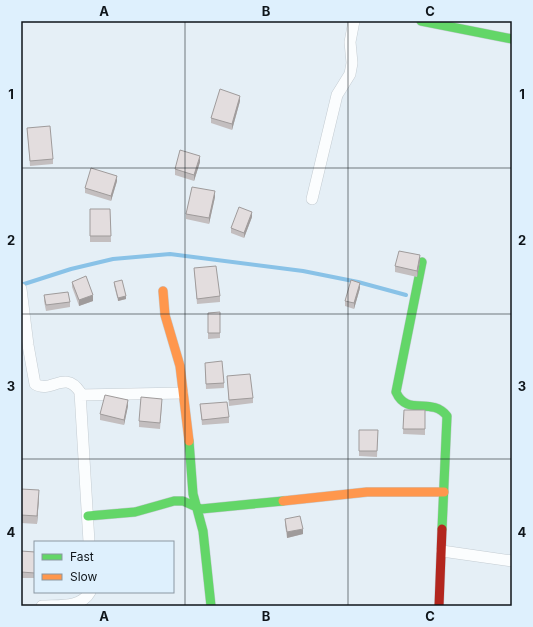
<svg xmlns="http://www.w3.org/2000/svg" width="533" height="627" viewBox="0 0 533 627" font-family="Inter,sans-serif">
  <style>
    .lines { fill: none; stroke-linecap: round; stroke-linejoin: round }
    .stream { stroke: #89c2e7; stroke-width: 4 }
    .street-casing { stroke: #c4ccd2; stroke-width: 12 }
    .fast-casing { stroke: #c4ccd2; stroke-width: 10 }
    .slow-casing { stroke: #c4ccd2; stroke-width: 10 }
    .jam-casing { stroke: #c4ccd2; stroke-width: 10 }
    .street { stroke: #fbfdfe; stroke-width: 11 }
    .fast { stroke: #63d668; stroke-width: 9 }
    .slow { stroke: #ff974d; stroke-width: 9 }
    .jam { stroke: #b3261e; stroke-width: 9 }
    .wall { fill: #c3bebf }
    .shaded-wall { fill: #9f9b9b }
    .building { fill: #e3ddde; stroke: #9f9b9b }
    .grid { fill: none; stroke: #0f151a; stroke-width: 1; stroke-opacity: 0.55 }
    .neatline { fill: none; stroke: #0f151a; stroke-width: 1.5 }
    .grid-label { font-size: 13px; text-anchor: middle; font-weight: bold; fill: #0f151a }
  </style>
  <rect width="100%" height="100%" fill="#e5eff6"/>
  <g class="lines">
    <!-- stream -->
    <path class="stream" d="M21,285L71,269L113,259L170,254L303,271L358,282L406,295"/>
    <defs>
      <path id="street" d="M312,199L337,95L350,74L352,63L350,42L354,21
        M21,289L28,345L35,384C51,394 65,369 80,392L89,542
        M80,395L182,393
        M442,551L512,561
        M42,606C59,605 81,608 90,592"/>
      <path id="fast" d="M421,21L512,39
        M422,262L396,392C407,417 431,396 447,416L442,529
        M189,441L193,494L203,531L211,606
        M88,516L135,512L174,501H183L201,509L283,501"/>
      <path id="slow" d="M163,291L165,315L180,366L189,441
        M283,501L367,492H444"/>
      <path id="jam" d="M439,606L442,529"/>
    </defs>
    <!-- street casing -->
    <use href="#street" class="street-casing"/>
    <!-- fast casing -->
    <use href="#fast" class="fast-casing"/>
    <!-- slow casing -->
    <use href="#slow" class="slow-casing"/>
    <!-- jam casing -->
    <use href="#jam" class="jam-casing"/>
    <!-- street -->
    <use href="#street" class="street"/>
    <!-- fast -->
    <use href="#fast" class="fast"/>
    <!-- slow -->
    <use href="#slow" class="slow"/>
    <!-- jam -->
    <use href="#jam" class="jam"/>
  </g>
  <!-- wall -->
  <path class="wall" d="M240,101L232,130L211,123V118Z
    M27,128L53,159V164L30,166Z
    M200,162L194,181L175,175V169Z
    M117,181L111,201L85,193V188Z
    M215,197L209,224L186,219V214Z
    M90,209H110L111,242H90Z
    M252,217L244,238L231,233V228Z
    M420,261L417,277L395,272V266Z
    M194,268L220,296V302L197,304Z
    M72,282L93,301L79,306L72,287Z
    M114,282L126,299L118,301L114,285Z
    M360,288L354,309L345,306V301Z
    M44,295L70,302V307L46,311L44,301Z
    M220,312V338L208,339V313Z
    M205,363L224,383V388L206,389Z
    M227,376L253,398V403L229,406Z
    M162,404L160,429L139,427V421Z
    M200,404L229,417V423L202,425Z
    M128,406L124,425L100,420V414Z
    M404,410H425V435L403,434Z
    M359,430H378L377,457L359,456Z
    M21,489L39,498L37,524L21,523Z
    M285,519L303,534L287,538L285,525Z
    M21,551L35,552V578H21Z"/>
  <!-- shaded-wall -->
  <path class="shaded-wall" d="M240,96V101L232,130V124Z
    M200,156V162L194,181V175Z
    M117,176V181L111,201V196Z
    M215,191V197L209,224V218Z
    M252,212V217L244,238V233Z
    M420,255V261L417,277V271Z
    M360,283V288L354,309V303Z
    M93,295V301L79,306V300Z
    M126,296V299L118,301V298Z
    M128,400V406L124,425V420Z
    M39,490V498L37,524V516Z
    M303,529V534L287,538V532Z"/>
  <!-- building -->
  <path class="building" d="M220,89L240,96L232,124L211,118Z
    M50,126L53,159L30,161L27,128Z
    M180,150L200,156L194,175L175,169Z
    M91,168L117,176L111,196L85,188Z
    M192,187L215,191L209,218L186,214Z
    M239,207L252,212L244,233L231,228Z
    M90,209H110L111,236H90Z
    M399,251L420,255L417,271L395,266Z
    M216,266L220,296L197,299L194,268Z
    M86,276L93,295L79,300L72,282Z
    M122,280L126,296L118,298L114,282Z
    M351,280L360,283L354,303L345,301Z
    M68,292L70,302L46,305L44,295Z
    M220,312V333H208V313Z
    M222,361L224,383L206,384L205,363Z
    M250,374L253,398L229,400L227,376Z
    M105,395L128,400L124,420L100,414Z
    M141,397L162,399L160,423L139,421Z
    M227,402L229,417L202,420L200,404Z
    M404,410H425V429H403Z
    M359,430H378L377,451H359Z
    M21,489L39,490L37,516L21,515Z
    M300,516L303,529L287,532L285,519Z
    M21,551L35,552V573L21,572Z"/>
  <!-- grid -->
  <path class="grid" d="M185,21V606M348,21V606M21,168H512M21,314H512M21,459H512"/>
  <!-- border -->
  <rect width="533" height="627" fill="none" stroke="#def0fd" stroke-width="44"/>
  <!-- legend -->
  <rect x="34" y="541" width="140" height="52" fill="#def0fd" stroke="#8b98a2"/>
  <rect x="42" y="554" width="20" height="6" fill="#63d668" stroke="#8b98a2"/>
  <text x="70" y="561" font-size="12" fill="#0f151a">Fast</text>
  <rect x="42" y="574" width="20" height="6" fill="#ff974d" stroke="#8b98a2"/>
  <text x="70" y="581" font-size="12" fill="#0f151a">Slow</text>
  <rect x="22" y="22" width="489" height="583" class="neatline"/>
  <g class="grid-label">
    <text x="104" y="16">A</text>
    <text x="266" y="16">B</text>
    <text x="430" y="16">C</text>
    <text x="11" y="99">1</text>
    <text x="522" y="99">1</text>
    <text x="11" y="245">2</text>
    <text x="522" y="245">2</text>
    <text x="11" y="391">3</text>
    <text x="522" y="391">3</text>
    <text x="11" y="537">4</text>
    <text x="522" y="537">4</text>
    <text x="104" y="621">A</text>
    <text x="266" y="621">B</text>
    <text x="430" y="621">C</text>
  </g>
</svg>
